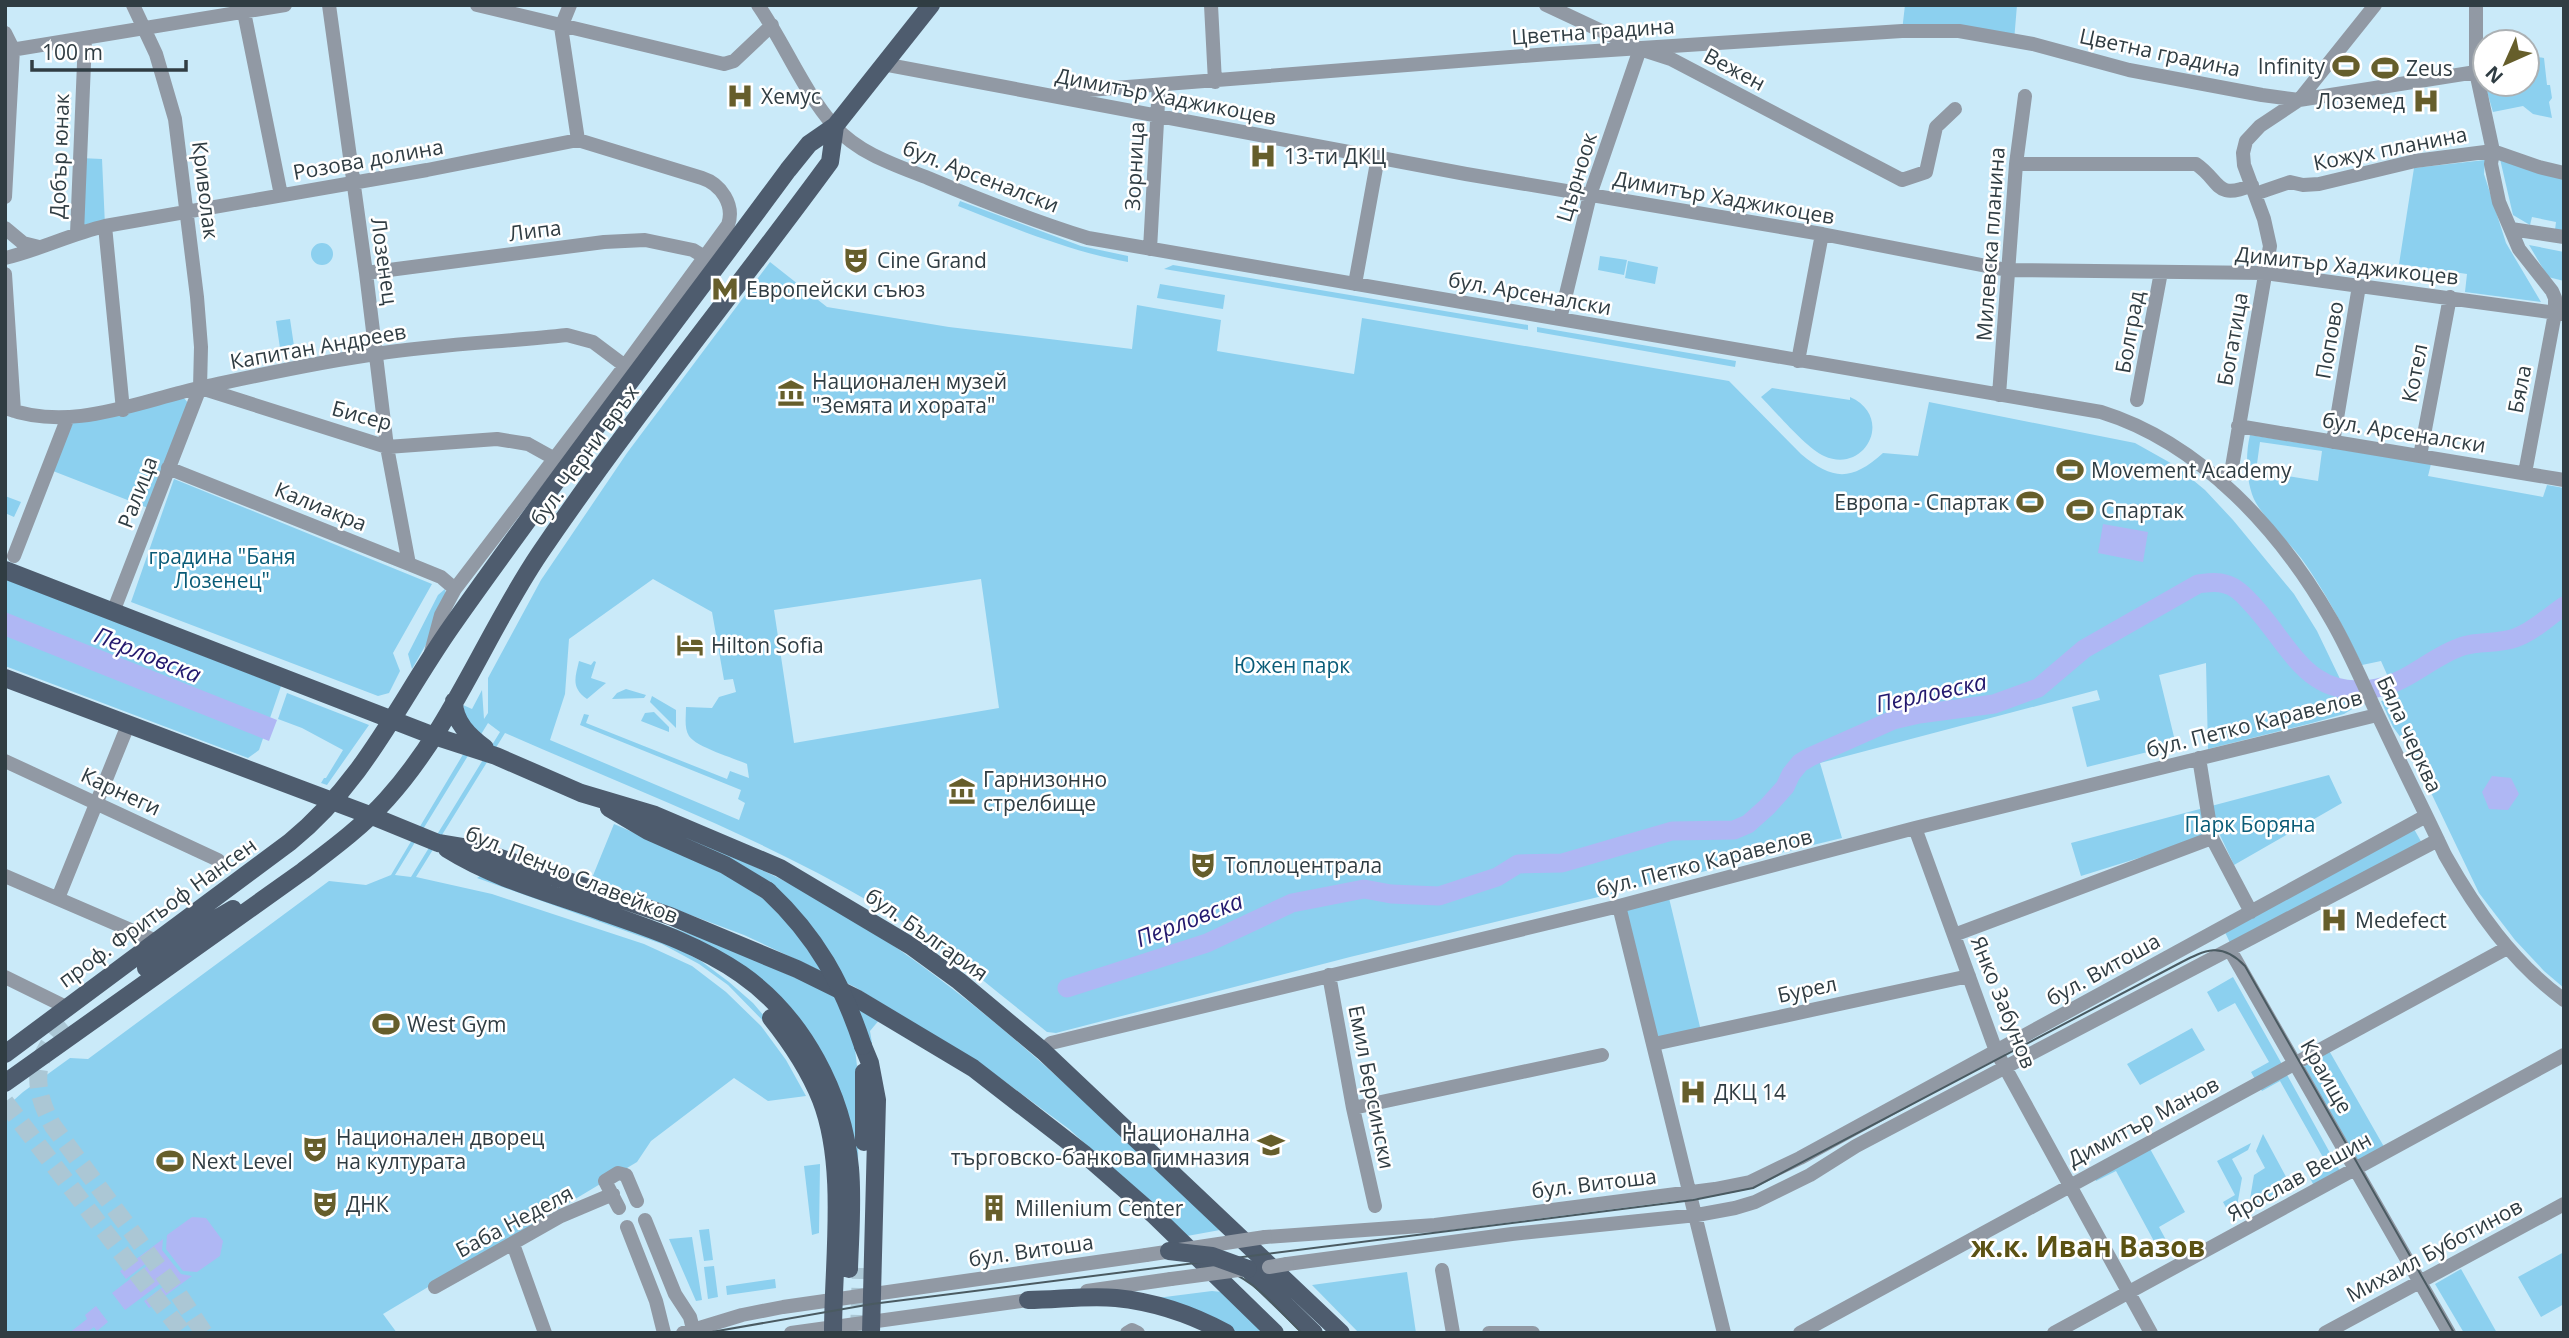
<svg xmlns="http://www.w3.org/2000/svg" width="2569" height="1338" viewBox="0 0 2569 1338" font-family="'Open Sans',sans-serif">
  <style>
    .green { fill: #8cd0ef; fill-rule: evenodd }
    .water { fill: #afb7f4 }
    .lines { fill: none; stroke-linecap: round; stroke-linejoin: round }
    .river { stroke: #afb7f4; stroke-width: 19 }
    .major-tunnel { stroke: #abc7d5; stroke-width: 18; stroke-dasharray: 18 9; stroke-linecap: butt }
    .minor { stroke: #9199a4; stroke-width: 14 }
    .major { stroke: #4e5c6e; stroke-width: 18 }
    .tram { stroke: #4a5a61; stroke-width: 2 }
    .minor-bridge { stroke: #9199a4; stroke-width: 14 }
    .major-bridge { stroke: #4e5c6e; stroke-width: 18 }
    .labels { text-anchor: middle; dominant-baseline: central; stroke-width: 5; stroke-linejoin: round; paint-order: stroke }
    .street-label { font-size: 21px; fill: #303d43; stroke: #fff }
    .poi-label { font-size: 21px; fill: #303d43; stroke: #fff; text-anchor: start }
    .park-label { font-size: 21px; fill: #095b77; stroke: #fff }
    .water-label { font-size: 23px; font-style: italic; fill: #23196e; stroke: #fff }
    .district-label { font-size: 28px; font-weight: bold; fill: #5b5214; stroke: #fff }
  </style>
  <rect width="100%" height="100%" fill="#caeaf9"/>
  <!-- green -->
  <path class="green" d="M1905,5H2017L2014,41L1902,31Z
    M2538,57L2544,58L2547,85H2550L2552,98L2549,102L2552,118L2533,114L2523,106L2493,112L2483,78H2485V84H2527V61Z
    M80,158L102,159L105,226L77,233Z
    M2500,159L2564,177V232L2555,230L2556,222L2532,217L2530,225L2513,215Z
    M2485,160L2484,174L2506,243L2541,302L2465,292L2467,274L2399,264L2414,168Z
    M960,201L1081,246L1128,256V262C1068,251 1014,228 958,206Z
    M311 254a11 11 0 1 1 22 0a11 11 0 1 1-22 0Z
    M2529,245L2564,252V281L2548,277Z
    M1600,256L1627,260L1624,275L1598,270Z
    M1628,261L1658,267L1655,284L1625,278Z
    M770,262L827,307L949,327L1132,349L1137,305L1221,320L1217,351L1354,374L1362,318L1729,381L1801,454C1833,481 1852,481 1883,453L1918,456L1929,402L2135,443L2176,466L2205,490L2233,520L2294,594L2317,631L2354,708L2344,714L2312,723L2208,749L2206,663L2159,675L2176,745L2087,767L2072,707L2100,700L2097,690L1820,763L1842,838L1350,957L1056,1033L1047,1032C991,987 935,939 872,903C756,835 628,787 505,733L416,877L492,894L644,944L692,966L726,992L761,1026L786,1060L806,1096L768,1101L734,1078L651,1141L637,1162L383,1314L397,1333H5V1108L23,1092L70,1058L88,1059L329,881L366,885L391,875L477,731L467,723L463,705L472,709L482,690L484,719L488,713V678L541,580L627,453ZM653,579L712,612L724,680L733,679L736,692L719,697L712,708L686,707C686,717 684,728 689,736C696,747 734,758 747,764L749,778L730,771L727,779L586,723L589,715L584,714L580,725L741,790L738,799L745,803L739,820L550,740L565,694L569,639ZM981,579L999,708L794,743L774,610ZM488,723L500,732L411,877L395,875Z
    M1173,265L1528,325V330L1164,269Z
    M1160,284L1225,295L1223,309L1157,298Z
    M290,319L294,346L280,348L276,321Z
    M1537,327L1736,361L1735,367L1537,332Z
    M1772,388L1850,400V397C1895,417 1865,475 1824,456C1806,448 1776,412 1761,397Z
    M183,397L189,404L148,508L53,471L74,420Z
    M2250,435L2431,464L2428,476L2543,497L2547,485L2564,488V988L2544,971L2515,940L2479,893L2412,753L2393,727L2381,701L2397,697L2381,661L2362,665C2344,628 2325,591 2301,558C2287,540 2268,523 2256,503C2246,485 2245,455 2250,435ZM2260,442L2322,451L2318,481L2256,471Z
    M174,479L432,584L393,653L400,671L389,693L378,696L131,602Z
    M5,496L21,502L14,517L5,513Z
    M5,579L281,686L259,750L248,758L5,666Z
    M445,589L446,594L428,641L412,669L408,654L438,595Z
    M579,661L591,665L594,661L596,662L591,678L606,683L587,699C571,688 575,678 579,661Z
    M626,689L646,695L644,698L612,699L617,693Z
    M287,693L369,725L327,785L321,783L324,778H326L343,750L302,728L278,719Z
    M652,696L676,710V728L650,702Z
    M654,712L669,727V732L641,721L645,713Z
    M2329,775L2342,803L2234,865L2219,833L2081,876L2071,843Z
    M614,824C664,846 717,866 762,898L772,886L657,828L659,825C721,851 783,877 841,912C984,998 1100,1116 1220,1230L1187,1236L1069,1129L988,1069L855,987L744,935L592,878Z
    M2414,829L2423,845L2231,945L2224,930Z
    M480,876L663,941L701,961L729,982L753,1003L775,1029L772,1030L728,985L699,964L662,944L477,878Z
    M544,883L708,940L826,991L880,1019L870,1031L872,1043L855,1049L859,1083L858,1167L764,988Z
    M1669,898L1701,1031L1656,1042L1624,908Z
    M2233,977L2283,1066L2256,1081L2251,1072L2269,1062L2235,1003L2218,1012L2207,992Z
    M2192,1028L2205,1050L2140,1085L2127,1064Z
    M2327,1047L2387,1152L2360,1167L2300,1061Z
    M2286,1073L2340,1171L2314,1186L2310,1178L2329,1168L2280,1081L2262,1091L2260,1088Z
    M2263,1134L2292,1188L2248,1211L2254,1175L2265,1168L2256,1151Z
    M2251,1143L2248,1150L2232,1159L2242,1178L2236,1212L2230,1215L2223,1202L2235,1195L2217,1161Z
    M2149,1147L2185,1212L2159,1227L2172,1251L2162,1256L2116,1171L2096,1181L2094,1177Z
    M820,1164L819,1233L812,1235L804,1166Z
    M709,1229L713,1260L704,1261L699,1230Z
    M692,1237L702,1300L696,1301L669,1239Z
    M2564,1252V1304L2541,1317L2518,1277Z
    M714,1266L718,1297L708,1299L704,1267Z
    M2461,1269L2497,1333H2464L2435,1284Z
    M1407,1272L1416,1333H1359L1312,1285Z
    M775,1279L776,1288L727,1295L726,1286Z
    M1212,1291L1222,1292L1266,1333H1233L1149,1299Z"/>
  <!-- water -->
  <path class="water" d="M2103,524L2148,532L2143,562L2098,553Z
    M5,612L277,720L269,741L5,636Z
    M2492,776L2511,778L2519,794L2508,810L2489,809L2482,792Z
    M192,1217L206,1218L223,1241L220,1256L197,1272L183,1271L166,1249L167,1235Z
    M163,1239L162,1250L181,1274L192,1276L149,1308L144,1301L172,1280L169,1277L125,1310L112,1293L156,1259L154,1257L126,1279L120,1271Z
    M96,1306L108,1322L97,1331L94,1327L86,1333H69L87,1319L85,1315Z"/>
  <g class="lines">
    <!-- river -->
    <path class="river" d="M1067,988L1207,943L1292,903L1364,889L1391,894L1439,896L1497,877L1518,864L1562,863L1672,831L1734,830L1748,824L1767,807L1785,787L1791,774L1800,763L1810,757L1893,720L1919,714L1994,704L2038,688L2084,649L2198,584C2207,583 2216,581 2225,584C2235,586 2243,594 2250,602C2290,643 2306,702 2377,688C2409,682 2432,656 2463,646C2480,641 2498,644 2515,638C2533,632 2548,617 2564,606"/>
    <!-- major-tunnel -->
    <path class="major-tunnel" d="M67,1025C32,1054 31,1087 53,1126L179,1295L204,1333
      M5,1102L183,1333
      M859,1333L861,1268"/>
    <!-- minor -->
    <path class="minor" d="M329,5L366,273L387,447L409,564
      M477,5L724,64L734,61L772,25
      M570,5L561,27L578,140
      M758,5C785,44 803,91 835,127C860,154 895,165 928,178C980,200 1034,221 1088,238L2101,412C2201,443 2281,531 2332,621C2351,654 2366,691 2383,726C2403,769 2425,812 2445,855C2476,910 2512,962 2564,1000
      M1211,5L1215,82
      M1546,5L1640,49L1671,59L1902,180L1926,172L1936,127L1955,109
      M2476,5V72L2493,151L2491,164L2499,202L2519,249L2552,291L2555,298V313L2525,473
      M244,12L281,195
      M5,33L13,49L5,197
      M5,51L285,5
      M883,64L1466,174L1822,234L2007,270L2265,273L2564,314
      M1063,92L1549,54L1902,31H1959L2033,44L2129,70L2262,95L2299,100L2476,72
      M2016,164H2196C2221,181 2215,201 2252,185
      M2255,194L2290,182L2303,185L2319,184L2415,161L2493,151L2539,167L2564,173
      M105,226L123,410
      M5,228L23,243L39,247
      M2511,229L2564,237
      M77,233L85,39
      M1150,249L1159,85
      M5,258C39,250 71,234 105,226L427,170L578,140L702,178C721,184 735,205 728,225L625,366L455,589L441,615L430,656
      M366,273L604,242L645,240L693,250L706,258
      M5,274L14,411
      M1355,284L1378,157
      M1560,319L1590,195L1640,49
      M1798,361L1822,234
      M201,388L387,447L497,439L528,444L555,459
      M1999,395L2016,164L2025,96
      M2137,400L2161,272
      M5,408C72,433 138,401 203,387C260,375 318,362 376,354C439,344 504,342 567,335L593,342L625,366
      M2238,426L2564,480
      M2333,442L2359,286
      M2420,456L2450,297
      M168,468L409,564L441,577L455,589
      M2222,483L2232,467L2270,246L2264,219L2244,165L2243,153L2246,141L2260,126L2299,100L2375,5
      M14,556L68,417
      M113,612L200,388L201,347L197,297L175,119L156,54L133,5
      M2199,758L2212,838L2251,912
      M5,761L218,860
      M1915,828L1996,1051L2151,1333
      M5,876L156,941
      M58,898L128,725
      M1619,906L1724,1333
      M1954,935L2212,838
      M2230,950L2449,1333
      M1329,975L1353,1108L1375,1206
      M5,977L66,1007
      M1654,1044L1969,976
      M1043,1051L1051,1043L1619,906L1915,828L2377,715
      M1353,1108L1602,1055
      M619,1208L605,1181L618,1173L626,1175L637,1201
      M645,1220L675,1294L690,1317L694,1333
      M627,1227L656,1301L664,1333
      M1265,1237L1435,1225L1715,1189L1750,1182L1800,1158L2426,816
      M513,1244L545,1333
      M1287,1264L1512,1234L1697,1215L1735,1208L1755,1202L1810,1175L1856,1146L2019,1060L2438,840
      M1442,1270L1453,1333
      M435,1287L561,1216L613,1194
      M1087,1291L1171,1279
      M683,1333L742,1315L783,1307L1146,1255
      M791,1333L1036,1299
      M1127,1333L1132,1330L1138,1333
      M1489,1333H1533
      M1800,1333L2507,948
      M2054,1333L2564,1055
      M2325,1333L2564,1204"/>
    <!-- major -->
    <path class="major" d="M5,570L434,736L496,756L581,793L655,815L780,868L911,946L959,981L1043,1051L1341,1333
      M5,678L372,816L438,843L474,849L670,916L797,969L856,998L973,1068L1083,1153L1155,1216L1275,1333
      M454,701C454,722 469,736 485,748
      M609,808L648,831L725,865L768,891
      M447,849C493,878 549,893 600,911C648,928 698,944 741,974C803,1017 843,1094 850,1168C853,1201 850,1236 849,1269
      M146,968L204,926L233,909
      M771,1018C791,1043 809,1070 821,1100C847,1167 833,1261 833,1333
      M863,1046L870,1063L877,1100L871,1333
      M5,1054L290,842C365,781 398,703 451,627C560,472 676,322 788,170L809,144L835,126L931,5
      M5,1083L303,871C332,849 362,827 387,799C452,727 486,633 540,553C631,419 734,293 830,162L835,126
      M864,1142V1072
      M1248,1269L1314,1333
      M1028,1300C1057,1300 1087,1295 1116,1298C1156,1302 1191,1314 1226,1333"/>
    <!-- tram -->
    <path class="tram" d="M1203,1268C1212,1269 1222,1268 1230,1272C1258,1283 1281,1313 1302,1333
      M706,1333L872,1304L1693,1200L1753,1188L2178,964C2205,950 2221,941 2245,966L2454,1333"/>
    <!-- minor-bridge -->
    <path class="minor-bridge" d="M1146,1255L1265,1237
      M1269,1267L1287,1264
      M1171,1279L1246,1269"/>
    <!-- major-bridge -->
    <path class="major-bridge" d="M768,891C817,937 842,983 863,1046
      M1169,1251L1212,1256L1248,1269"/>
  </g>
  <!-- icons -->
  <defs>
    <symbol id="stadium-bare" viewBox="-9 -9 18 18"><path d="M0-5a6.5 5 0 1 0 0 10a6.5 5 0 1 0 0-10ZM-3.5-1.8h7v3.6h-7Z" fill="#665e2b" stroke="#fff" stroke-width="2.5" paint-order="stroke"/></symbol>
    <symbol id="hospital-bare" viewBox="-9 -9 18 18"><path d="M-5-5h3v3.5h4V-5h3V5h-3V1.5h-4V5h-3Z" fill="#665e2b" stroke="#fff" stroke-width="2.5" paint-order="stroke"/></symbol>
    <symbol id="theatre-bare" viewBox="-9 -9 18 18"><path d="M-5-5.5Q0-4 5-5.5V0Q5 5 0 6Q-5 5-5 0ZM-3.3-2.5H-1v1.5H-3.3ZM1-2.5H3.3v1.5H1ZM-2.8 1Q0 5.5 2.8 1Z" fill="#665e2b" stroke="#fff" stroke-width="2.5" paint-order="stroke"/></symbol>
    <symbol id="metro-bare" viewBox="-9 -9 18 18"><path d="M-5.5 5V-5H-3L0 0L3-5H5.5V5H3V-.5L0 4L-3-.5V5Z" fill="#665e2b" stroke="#fff" stroke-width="2.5" paint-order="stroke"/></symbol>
    <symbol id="museum-bare" viewBox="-9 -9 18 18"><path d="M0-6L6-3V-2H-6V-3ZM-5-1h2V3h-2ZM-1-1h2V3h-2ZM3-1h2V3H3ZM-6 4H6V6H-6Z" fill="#665e2b" stroke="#fff" stroke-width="2.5" paint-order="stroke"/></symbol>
    <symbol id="hotel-bare" viewBox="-9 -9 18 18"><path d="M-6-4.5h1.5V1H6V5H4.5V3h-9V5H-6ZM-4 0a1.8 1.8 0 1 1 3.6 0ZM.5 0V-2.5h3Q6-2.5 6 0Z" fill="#665e2b" stroke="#fff" stroke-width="2.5" paint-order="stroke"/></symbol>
    <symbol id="school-bare" viewBox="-9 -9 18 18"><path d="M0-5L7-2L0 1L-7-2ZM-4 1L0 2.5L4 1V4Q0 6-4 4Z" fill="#665e2b" stroke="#fff" stroke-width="2.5" paint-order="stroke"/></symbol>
    <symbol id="building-bare" viewBox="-9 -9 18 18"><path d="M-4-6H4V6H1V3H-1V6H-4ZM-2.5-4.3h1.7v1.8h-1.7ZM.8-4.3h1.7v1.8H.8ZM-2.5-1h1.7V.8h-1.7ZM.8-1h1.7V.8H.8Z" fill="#665e2b" stroke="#fff" stroke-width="2.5" paint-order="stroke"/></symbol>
  </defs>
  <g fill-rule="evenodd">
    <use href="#stadium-bare" x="2327" y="47" width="38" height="38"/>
    <use href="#stadium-bare" x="2366" y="49" width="38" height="38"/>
    <use href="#hospital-bare" x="721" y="77" width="38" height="38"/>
    <use href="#hospital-bare" x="2407" y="82" width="38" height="38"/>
    <use href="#hospital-bare" x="1244" y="137" width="38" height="38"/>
    <use href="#theatre-bare" x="837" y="241" width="38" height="38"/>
    <use href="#metro-bare" x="706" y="270" width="38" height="38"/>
    <use href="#museum-bare" x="772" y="374" width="38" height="38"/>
    <use href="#stadium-bare" x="2051" y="451" width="38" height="38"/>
    <use href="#stadium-bare" x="2011" y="483" width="38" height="38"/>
    <use href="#stadium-bare" x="2061" y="491" width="38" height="38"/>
    <use href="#hotel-bare" x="671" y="626" width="38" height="38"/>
    <use href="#museum-bare" x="943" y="772" width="38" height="38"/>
    <use href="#theatre-bare" x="1184" y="846" width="38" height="38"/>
    <use href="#hospital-bare" x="2315" y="901" width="38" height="38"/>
    <use href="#stadium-bare" x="367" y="1005" width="38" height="38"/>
    <use href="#hospital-bare" x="1674" y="1073" width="38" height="38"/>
    <use href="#school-bare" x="1252" y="1126" width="38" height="38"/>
    <use href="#theatre-bare" x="296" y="1130" width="38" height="38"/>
    <use href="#stadium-bare" x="151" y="1142" width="38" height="38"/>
    <use href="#theatre-bare" x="306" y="1185" width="38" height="38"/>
    <use href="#building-bare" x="975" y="1189" width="38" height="38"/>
  </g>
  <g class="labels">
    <!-- street labels -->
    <g class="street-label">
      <text transform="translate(1593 31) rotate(-4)">Цветна градина</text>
      <text transform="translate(2160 52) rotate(12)">Цветна градина</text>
      <text transform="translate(1735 69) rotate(28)">Вежен</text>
      <text transform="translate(1166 96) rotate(11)">Димитър Хаджикоцев</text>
      <text transform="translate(2390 148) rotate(-11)">Кожух планина</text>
      <text transform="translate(59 156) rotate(-88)">Добър юнак</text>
      <text transform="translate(368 159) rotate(-10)">Розова долина</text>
      <text transform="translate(1134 166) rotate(-87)">Зорница</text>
      <text transform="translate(981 176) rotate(21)">бул. Арсеналски</text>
      <text transform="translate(1576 177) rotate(-73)">Църноок</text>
      <text transform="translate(206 190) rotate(83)">Криволак</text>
      <text transform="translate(1724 197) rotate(10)">Димитър Хаджикоцев</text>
      <text transform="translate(535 230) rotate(-7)">Липа</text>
      <text transform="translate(1990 244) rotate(-86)">Милевска планина</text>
      <text transform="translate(385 261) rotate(82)">Лозенец</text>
      <text transform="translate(2347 265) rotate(6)">Димитър Хаджикоцев</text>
      <text transform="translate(1530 293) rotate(10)">бул. Арсеналски</text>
      <text transform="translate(2129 332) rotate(-80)">Болград</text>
      <text transform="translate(2232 339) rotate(-80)">Богатица</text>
      <text transform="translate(2329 340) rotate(-80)">Попово</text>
      <text transform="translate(318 346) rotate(-10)">Капитан Андреев</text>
      <text transform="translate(2414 373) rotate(-79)">Котел</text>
      <text transform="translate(2519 389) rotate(-79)">Бяла</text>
      <text transform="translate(362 415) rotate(15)">Бисер</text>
      <text transform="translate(2404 432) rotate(9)">бул. Арсеналски</text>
      <text transform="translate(584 455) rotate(-54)">бул. Черни връх</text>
      <text transform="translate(137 492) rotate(-69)">Ралица</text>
      <text transform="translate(321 506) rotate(22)">Калиакра</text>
      <text transform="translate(2254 723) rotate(-14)">бул. Петко Каравелов</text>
      <text transform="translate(2410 734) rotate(65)">Бяла черква</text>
      <text transform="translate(121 791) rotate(25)">Карнеги</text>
      <text transform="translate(1704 862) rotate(-14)">бул. Петко Каравелов</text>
      <text transform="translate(572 874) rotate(22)">бул. Пенчо Славейков</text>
      <text transform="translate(157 912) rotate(-36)">проф. Фритьоф Нансен</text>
      <text transform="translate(927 934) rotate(35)">бул. България</text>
      <text transform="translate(2103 969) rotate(-29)">бул. Витоша</text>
      <text transform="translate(1807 989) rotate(-12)">Бурел</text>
      <text transform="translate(2004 1002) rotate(68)">Янко Забунов</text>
      <text transform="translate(2327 1076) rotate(60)">Краище</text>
      <text transform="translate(1372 1087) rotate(79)">Емил Берсински</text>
      <text transform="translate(2143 1121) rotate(-28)">Димитър Манов</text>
      <text transform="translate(2299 1176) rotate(-29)">Ярослав Вешин</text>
      <text transform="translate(1594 1183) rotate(-7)">бул. Витоша</text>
      <text transform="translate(514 1221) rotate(-28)">Баба Неделя</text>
      <text transform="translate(1031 1250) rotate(-8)">бул. Витоша</text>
      <text transform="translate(2434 1250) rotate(-28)">Михаил Буботинов</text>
    </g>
    <!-- poi labels -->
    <g class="poi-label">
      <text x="2325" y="66" text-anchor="end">Infinity</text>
      <text x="2406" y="68">Zeus</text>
      <text x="761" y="96">Хемус</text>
      <text x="2405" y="101" text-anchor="end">Лоземед</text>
      <text x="1284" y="156">13-ти ДКЦ</text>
      <text x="877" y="260">Cine Grand</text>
      <text x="746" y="289">Европейски съюз</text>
      <text x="812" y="381">Национален музей<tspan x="812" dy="24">"Земята и хората"</tspan></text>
      <text x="2091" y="470">Movement Academy</text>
      <text x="2009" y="502" text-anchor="end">Европа - Спартак</text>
      <text x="2101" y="510">Спартак</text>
      <text x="711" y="645">Hilton Sofia</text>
      <text x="983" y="779">Гарнизонно<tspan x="983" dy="24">стрелбище</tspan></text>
      <text x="1224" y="865">Топлоцентрала</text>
      <text x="2355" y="920">Medefect</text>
      <text x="407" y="1024">West Gym</text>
      <text x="1714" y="1092">ДКЦ 14</text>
      <text x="1250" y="1133" text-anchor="end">Национална<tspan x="1250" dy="24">търговско-банкова гимназия</tspan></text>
      <text x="336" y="1137">Национален дворец<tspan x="336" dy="24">на културата</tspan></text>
      <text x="191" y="1161">Next Level</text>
      <text x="346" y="1204">ДНК</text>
      <text x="1015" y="1208">Millenium Center</text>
    </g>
    <!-- park labels -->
    <g class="park-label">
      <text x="222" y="556">градина "Баня<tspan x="222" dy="24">Лозенец"</tspan></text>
      <text x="1292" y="665">Южен парк</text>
      <text x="2250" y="824">Парк Боряна</text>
    </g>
    <!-- water labels -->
    <g class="water-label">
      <text transform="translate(148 654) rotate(22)">Перловска</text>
      <text transform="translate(1931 692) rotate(-12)">Перловска</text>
      <text transform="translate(1189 919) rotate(-21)">Перловска</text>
    </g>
    <!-- district labels -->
    <g class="district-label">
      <text x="2088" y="1246">ж.к. Иван Вазов</text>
    </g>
  </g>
  <!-- border -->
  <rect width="2569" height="1338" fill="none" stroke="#303d43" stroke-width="14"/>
  <!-- north arrow -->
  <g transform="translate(2506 63) rotate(225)"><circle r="33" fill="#ffffff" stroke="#acb1b4" stroke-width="2"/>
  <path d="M0-5L12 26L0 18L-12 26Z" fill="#665e2b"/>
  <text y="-10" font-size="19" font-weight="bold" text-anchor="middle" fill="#303d43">N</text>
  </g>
  <!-- scale -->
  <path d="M32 60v10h154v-10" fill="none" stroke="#303d43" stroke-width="3.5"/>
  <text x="42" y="60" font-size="21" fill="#303d43" stroke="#ffffff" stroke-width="5" paint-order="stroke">100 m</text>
</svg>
